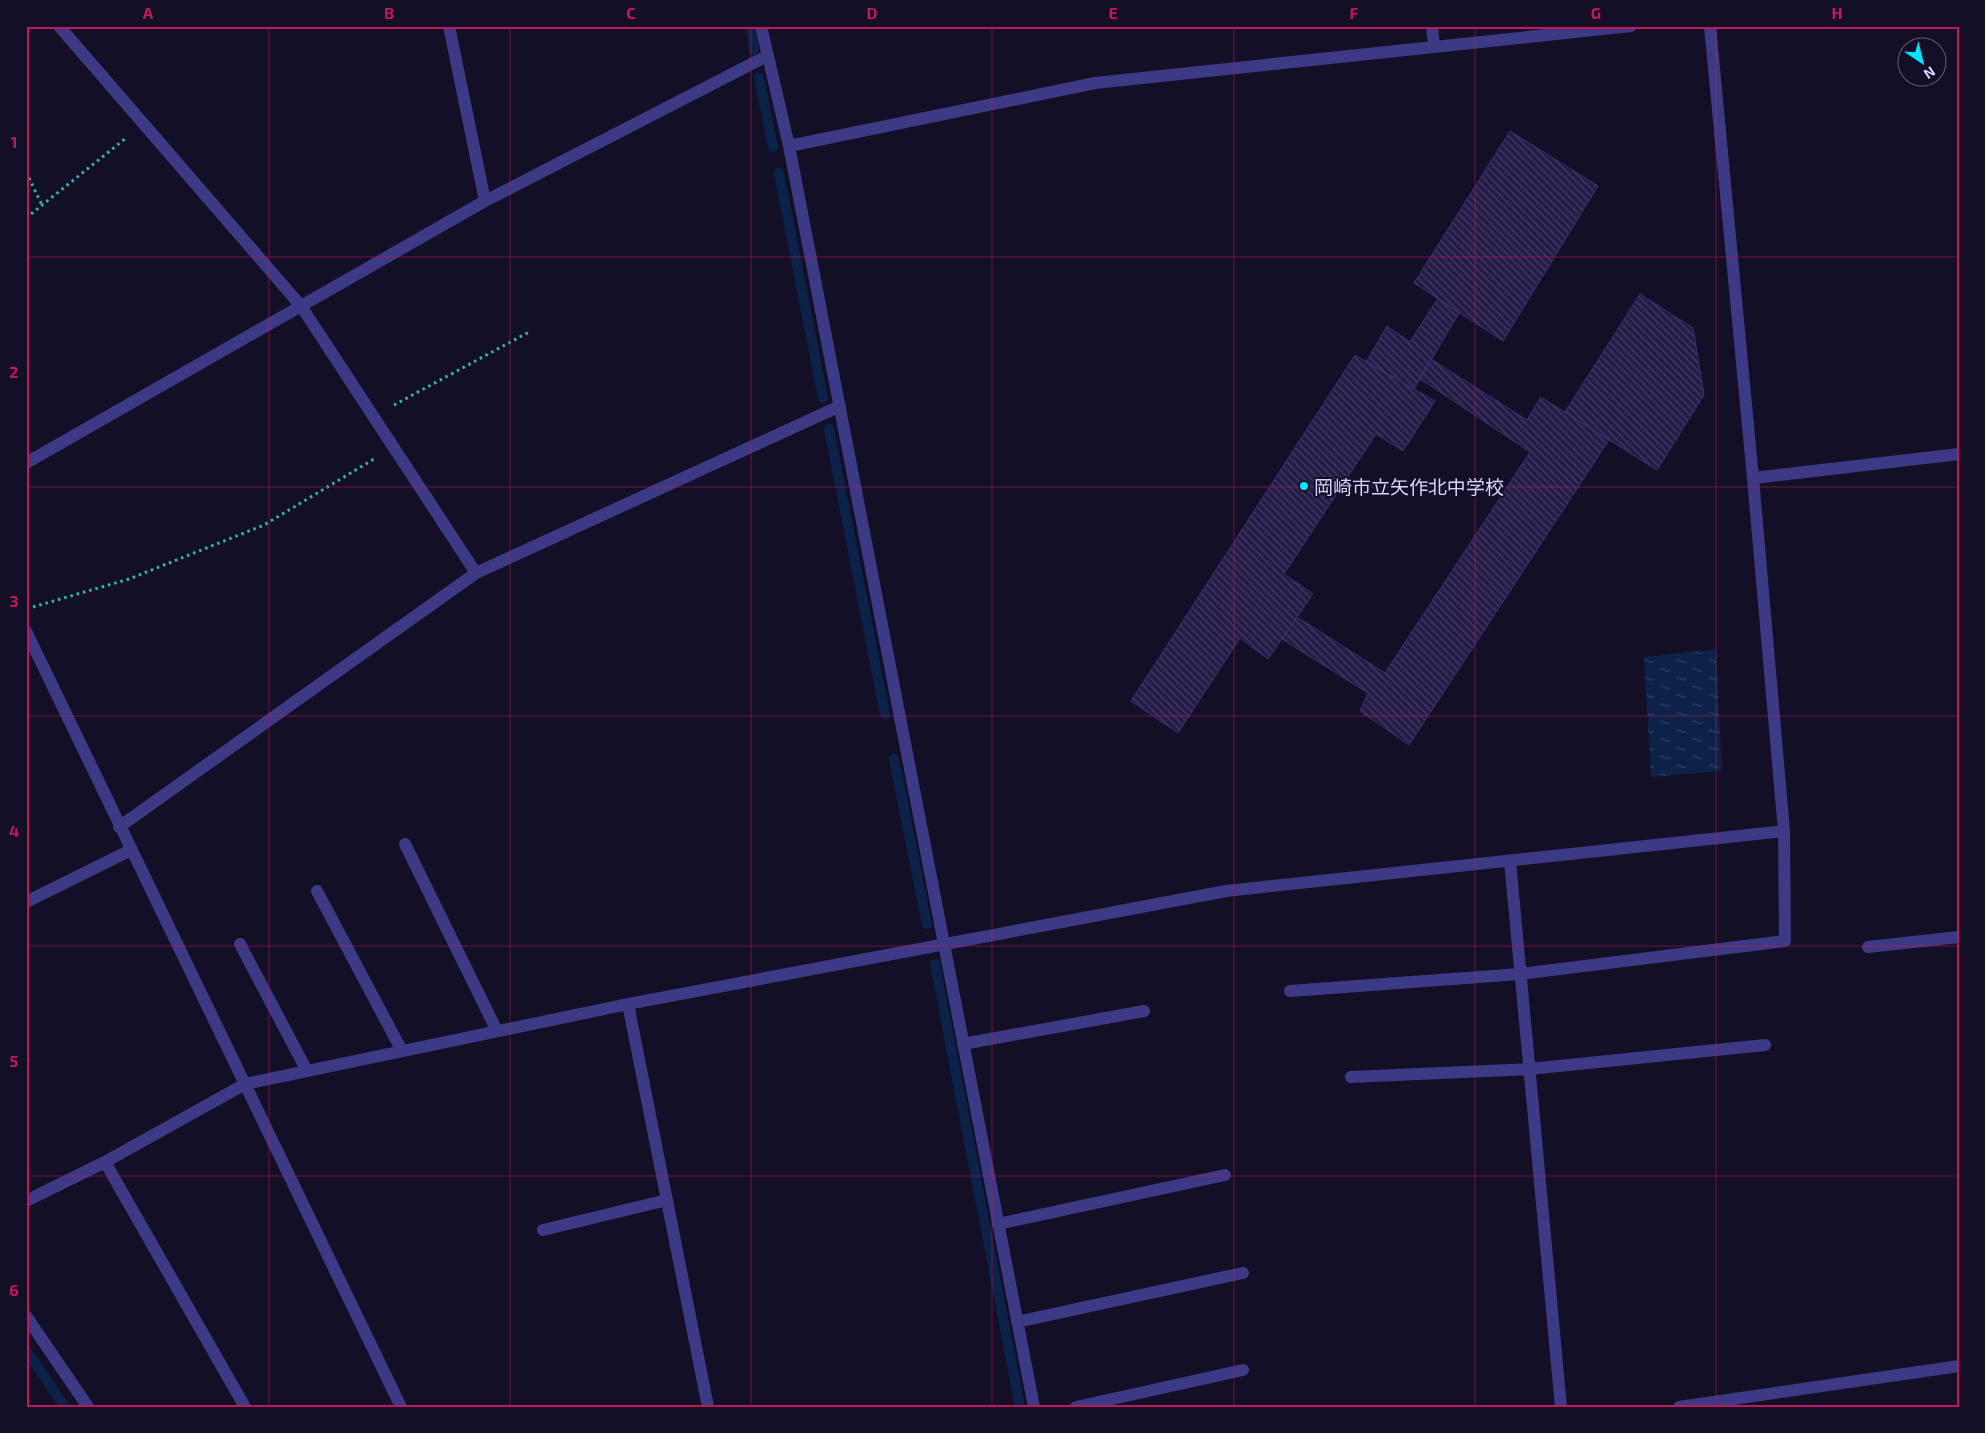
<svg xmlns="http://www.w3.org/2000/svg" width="1985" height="1433" viewBox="0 0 1985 1433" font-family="'Exo 2','Noto Sans JP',sans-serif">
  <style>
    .water { fill: url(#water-ripples) }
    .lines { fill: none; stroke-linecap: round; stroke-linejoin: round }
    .stream { stroke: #0c2248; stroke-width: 10 }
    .building { fill: url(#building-back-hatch); stroke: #3b2d73 }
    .path { stroke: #2fb8b0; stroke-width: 3; stroke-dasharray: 2.5 4; stroke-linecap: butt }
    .minor { stroke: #3d3a85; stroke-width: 12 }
    .grid { fill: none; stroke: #c2185b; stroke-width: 1; stroke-opacity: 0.55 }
    .poi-dot { fill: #00e5ff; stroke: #130f26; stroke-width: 2 }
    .labels { text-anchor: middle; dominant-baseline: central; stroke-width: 4; stroke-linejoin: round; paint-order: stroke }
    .poi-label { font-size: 19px; fill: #d9d4ff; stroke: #130f26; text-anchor: start }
    .neatline { fill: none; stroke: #c2185b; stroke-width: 2 }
    .grid-label { font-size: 16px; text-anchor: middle; font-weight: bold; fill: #c2185b }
  </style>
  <defs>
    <pattern id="water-ripples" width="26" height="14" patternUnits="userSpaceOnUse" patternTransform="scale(1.25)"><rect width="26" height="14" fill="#0c2248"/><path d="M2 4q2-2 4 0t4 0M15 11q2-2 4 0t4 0" fill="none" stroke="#2f4163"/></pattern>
    <pattern id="building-back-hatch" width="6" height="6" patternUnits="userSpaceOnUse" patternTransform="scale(1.25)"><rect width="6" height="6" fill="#241b47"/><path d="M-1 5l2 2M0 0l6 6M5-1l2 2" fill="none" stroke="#433b63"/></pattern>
  </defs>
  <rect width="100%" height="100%" fill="#130f26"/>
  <!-- water -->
  <path class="water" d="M1716,649L1722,771L1651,777L1644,657Z"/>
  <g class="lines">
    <!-- stream -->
    <path class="stream" d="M750,26L754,50
      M759,78L773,147
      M779,173L823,398
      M829,429L885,714
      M894,759L927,924
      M935,964L1020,1407
      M26,1350L65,1407"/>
  </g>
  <!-- building -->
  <path class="building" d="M1510,131L1598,186L1503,341L1414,283Z
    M1640,294L1693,328L1704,395L1657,470L1565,412Z
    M1438,298L1459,313L1414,389L1366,362L1387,326L1410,342Z
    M1355,355L1435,401L1403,451L1376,434L1284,574L1313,594L1268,659L1240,638L1178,733L1131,701Z
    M1431,359L1527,420L1541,397L1609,440L1409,745L1360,711L1368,693L1282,639L1297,617L1385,673L1530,452L1419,378Z"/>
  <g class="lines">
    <!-- path -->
    <path class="path" d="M26,172L42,205
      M26,218L126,138
      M394,405L529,332
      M33,607L129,579L264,525L374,459"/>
    <!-- minor -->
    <path class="minor" d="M59,26L301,306L476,573
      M449,26L485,201
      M761,26L789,146L1034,1407
      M1432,26L1434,46
      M789,146L1095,83L1631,26
      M26,463L485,201L767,56
      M1753,478L1959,454
      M26,631L401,1407
      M119,827L476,573L840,406
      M405,844L497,1031
      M1510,861L1561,1407
      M317,891L402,1051
      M26,902L131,850
      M240,944L307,1071
      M1868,947L1959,937
      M1290,991L1520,974L1785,941L1784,831
      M628,1004L708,1407
      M963,1044L1144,1011
      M1351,1077L1529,1069L1765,1045
      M105,1162L245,1407
      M26,1201L105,1162L245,1084L628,1004L1226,891L1784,831L1753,478L1710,26
      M998,1224L1225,1175
      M543,1230L667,1200
      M26,1316L88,1407
      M1017,1322L1243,1273
      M1076,1407L1243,1370
      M1679,1407L1959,1366"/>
  </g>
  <!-- grid -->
  <path class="grid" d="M269,26V1407M510,26V1407M751,26V1407M992,26V1407M1234,26V1407M1475,26V1407M1716,26V1407M26,257H1959M26,487H1959M26,716H1959M26,946H1959M26,1176H1959"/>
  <!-- markers -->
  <circle class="poi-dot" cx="1304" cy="486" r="5"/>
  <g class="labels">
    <!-- poi labels -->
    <g class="poi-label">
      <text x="1314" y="486">岡崎市立矢作北中学校</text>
    </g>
  </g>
  <!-- border -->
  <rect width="1985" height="1433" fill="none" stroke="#130f26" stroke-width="55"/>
  <!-- north arrow -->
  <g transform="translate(1922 62) rotate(145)"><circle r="24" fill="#130f26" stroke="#625e7d"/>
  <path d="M0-4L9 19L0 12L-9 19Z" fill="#00e5ff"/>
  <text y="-8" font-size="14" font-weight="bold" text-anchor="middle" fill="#d9d4ff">N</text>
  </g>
  <rect x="28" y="28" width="1930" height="1378" class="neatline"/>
  <g class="grid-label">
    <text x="148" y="19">A</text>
    <text x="389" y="19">B</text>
    <text x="631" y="19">C</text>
    <text x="872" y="19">D</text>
    <text x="1113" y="19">E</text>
    <text x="1354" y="19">F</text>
    <text x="1596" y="19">G</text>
    <text x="1837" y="19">H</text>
    <text x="14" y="148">1</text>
    <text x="14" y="378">2</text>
    <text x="14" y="607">3</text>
    <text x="14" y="837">4</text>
    <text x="14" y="1067">5</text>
    <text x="14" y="1296">6</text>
  </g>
</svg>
